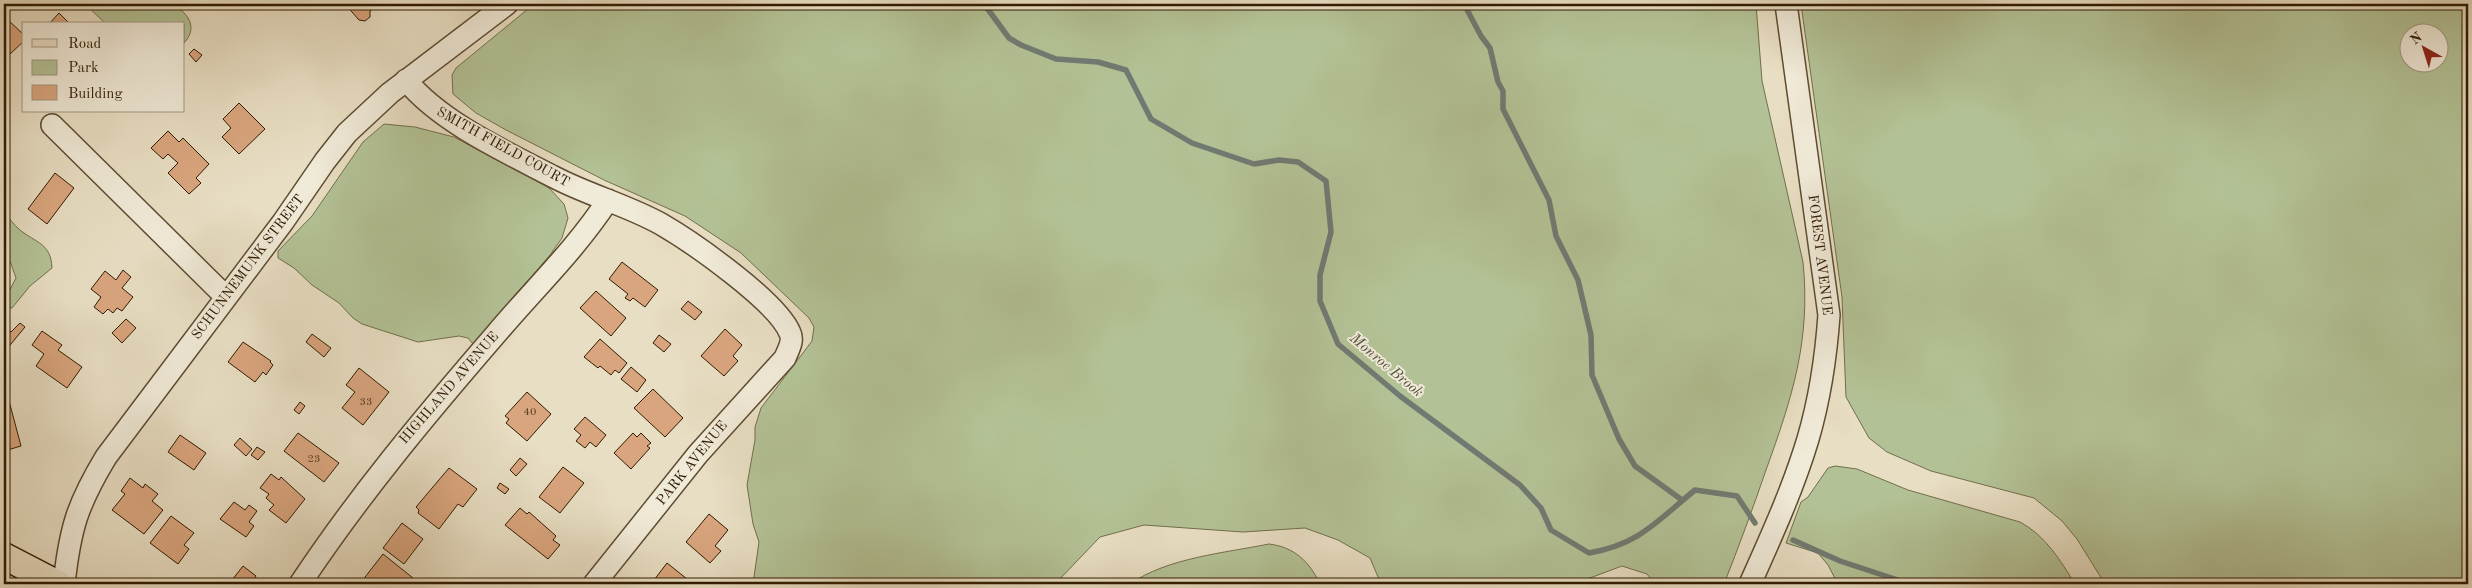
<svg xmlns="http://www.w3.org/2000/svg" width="2472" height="588" viewBox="0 0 2472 588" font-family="'Old Standard TT',serif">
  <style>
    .green { fill: #b3c296; stroke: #726e4b; fill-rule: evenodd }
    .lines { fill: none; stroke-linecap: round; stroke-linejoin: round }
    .stream { stroke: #717a72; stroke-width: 5.5 }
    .building { fill: #d9a57e; stroke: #301b00 }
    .minor-casing { stroke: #5e4c31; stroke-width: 24 }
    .major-casing { stroke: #301b00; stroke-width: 29 }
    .minor { stroke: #f0ead8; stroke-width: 21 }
    .major { stroke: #e8dec3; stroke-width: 26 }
    .labels { text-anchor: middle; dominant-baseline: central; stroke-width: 4; stroke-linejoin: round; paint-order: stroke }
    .number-label { font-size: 11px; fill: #5a3e20 }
    .street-label { font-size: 14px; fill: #301b00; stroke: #f0ead8 }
    .water-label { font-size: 15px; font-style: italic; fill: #565242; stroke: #f0ead8 }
  </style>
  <rect width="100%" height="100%" fill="#e8dec3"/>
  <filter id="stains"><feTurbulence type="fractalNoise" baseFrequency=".004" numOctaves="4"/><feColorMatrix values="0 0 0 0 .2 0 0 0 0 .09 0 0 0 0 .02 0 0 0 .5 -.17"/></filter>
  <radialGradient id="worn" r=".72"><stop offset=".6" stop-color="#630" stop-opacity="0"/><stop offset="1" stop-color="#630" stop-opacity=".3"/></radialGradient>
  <!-- green -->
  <path class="green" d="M85,4H173C189,14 198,28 184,43V24H106Z
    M534,4H1756L1762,81L1803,262C1811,340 1792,398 1766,470C1753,508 1739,546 1724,584H1655L1647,574L1622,566L1574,584H1381L1370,558L1338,540L1305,528L1243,532L1144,525L1100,537L1055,584H753L759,542L753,524L747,485L755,440V427L761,408L812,341L814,327L809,318L741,253L685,216L604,180L506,130L476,113L453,94L452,75L456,68Z
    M1801,4H2468V584H2105L2077,539L2062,521L2034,498L1931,471L1887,452L1869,438L1846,397L1842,297ZM2440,32V62H2410V32Z
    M384,124L415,127L454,137L549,188L564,204L568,218L562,238L550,255L473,344L468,338L459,336L418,342L362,324L353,318L339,303L312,285L294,268L278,258V251L312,216L363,142Z
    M4,212C9,218 14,225 20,230C36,243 51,243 52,268L30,286L12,308H4V301L16,278L10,261L4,259Z
    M1835,466L1857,469L1908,490L2020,522C2046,536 2060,560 2075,584H1838L1828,565L1818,553L1786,543L1801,502L1808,497L1828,468Z
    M1269,544C1294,547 1309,561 1320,584H1130C1167,558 1224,553 1269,544Z"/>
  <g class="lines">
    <!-- stream -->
    <path class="stream" d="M984,4L1009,38L1021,45L1056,59L1098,62L1126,70L1151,119L1192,143L1254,164L1279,160L1298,162L1326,181L1331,232L1320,275V301L1338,344L1400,396L1520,485L1541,508L1551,530L1589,553C1640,544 1657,521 1695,490L1737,496L1755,523
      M1464,4L1481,36L1490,48L1498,82L1503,91V109L1549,200L1556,236L1578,280L1591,335L1592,375L1619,439L1635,466L1682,500
      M1793,540L1840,561L1910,584"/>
  </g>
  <!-- building -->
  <path class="building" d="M345,4H378L370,11V17L365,21L359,20Z
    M59,13L70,24H49Z
    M7,19L24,35V41L10,54L4,48V22Z
    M194,49L202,55L196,62L189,54Z
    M239,103L265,129L239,154L222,137L231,128L223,119Z
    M168,131L179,142L183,138L209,164L196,178L201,183L189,194L168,173L178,163L168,154L163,159L151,148Z
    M55,173L74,188L47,224L28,209Z
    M622,262L658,290L645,307L633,298L630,301L625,298L628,294L609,279Z
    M123,270L131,277L122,288L133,297L122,311L117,308L113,313L108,309L103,314L94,307L101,297L91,289L105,271L116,280Z
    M596,291L626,318L611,336L580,308Z
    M688,301L702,312L695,320L681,309Z
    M126,319L136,328L122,343L112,333Z
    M20,323L25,327L6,350L4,326L11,332Z
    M725,329L742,345L733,356L738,361L724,376L701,356Z
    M42,331L62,345L58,350L82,367L67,388L36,366L44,354L32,345Z
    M312,334L331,348L324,357L306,342Z
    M659,335L671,344L664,352L653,343Z
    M600,339L627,363L619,373L615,370L611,375L600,366L598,368L584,357Z
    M243,342L271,361L270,362L273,365L266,375L263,372L255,382L228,362Z
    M631,367L646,380L637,392L621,379Z
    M359,368L389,392L363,425L342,408L355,392L346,385Z
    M4,382L21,446L4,451Z
    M653,389L683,418L665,437L634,408Z
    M527,392L551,414L527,441L506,423L509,419L505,416Z
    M300,402L305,406L299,414L294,410Z
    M585,417L606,435L596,447L590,442L585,448L576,441L581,435L574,429Z
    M298,433L339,463L324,482L284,451Z
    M633,433L637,437L641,433L651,443L647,446L650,448L631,469L614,453Z
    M180,435L206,453L194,470L168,452Z
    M240,438L252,449L246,456L234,445Z
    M257,447L265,452L258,460L251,455Z
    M520,458L527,464L516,476L510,470Z
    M563,467L584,483L560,513L539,497Z
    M449,468L477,489L463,507L458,504L439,529L418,513L419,510L416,507Z
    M271,474L279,480L281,477L305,499L286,523L269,510L274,505L266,498L269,494L260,488Z
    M130,478L143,488L145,484L158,494L152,501L163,510L144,534L112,510L125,494L121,491Z
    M500,483L509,489L505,494L497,488Z
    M234,502L245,510L249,505L257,511L249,522L254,526L246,537L220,519Z
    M520,508L527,514L529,512L556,536L553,540L560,545L548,559L505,525Z
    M709,514L728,530L715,546L721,551L710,563L686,542Z
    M171,516L194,533L184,545L189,549L178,564L150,543Z
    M402,523L423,539L404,564L383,548Z
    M383,554L413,578L408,584H366L362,581Z
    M667,563L687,579L683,584H651Z
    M243,566L256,576L254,579L260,584H229Z"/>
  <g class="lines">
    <defs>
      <path id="minor" d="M406,80C440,122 506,152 554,177C588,195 627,205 661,224C692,242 777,301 790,333C794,341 788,350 785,358L698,454L594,584
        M52,125L226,297
        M64,584C70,529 77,505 106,457L283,222L325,161L347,133L390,93L507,4
        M300,584C359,495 426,415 496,334C534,289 576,249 608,200
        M1750,584C1771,537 1793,489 1808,439C1820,398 1826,357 1829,315L1786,4"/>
      <path id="major" d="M4,556L58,584"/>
    </defs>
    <!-- minor casing -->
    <use href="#minor" class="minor-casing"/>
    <!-- major casing -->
    <use href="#major" class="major-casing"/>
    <!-- minor -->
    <use href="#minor" class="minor"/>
    <!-- major -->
    <use href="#major" class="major"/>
  </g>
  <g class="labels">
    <!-- number labels -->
    <g class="number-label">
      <text x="366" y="402">33</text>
      <text x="530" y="412">40</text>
      <text x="314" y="459">23</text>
    </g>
    <!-- street labels -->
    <g class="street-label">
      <text transform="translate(503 147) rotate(29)">SMITH FIELD COURT</text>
      <text transform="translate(1820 255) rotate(83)">FOREST AVENUE</text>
      <text transform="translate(248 267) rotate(-53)">SCHUNNEMUNK STREET</text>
      <text transform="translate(449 388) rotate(-49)">HIGHLAND AVENUE</text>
      <text transform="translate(692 463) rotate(-51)">PARK AVENUE</text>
    </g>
    <!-- water labels -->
    <g class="water-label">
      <text transform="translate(1386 366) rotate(40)">Monroe Brook</text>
    </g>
  </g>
  <!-- margin -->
  <rect width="2472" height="588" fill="none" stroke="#e8dec3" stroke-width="20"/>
  <rect x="5" y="5" width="2462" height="578" fill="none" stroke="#301b00" stroke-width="2.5"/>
  <rect x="10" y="10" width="2452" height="568" fill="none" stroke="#301b00"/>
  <!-- legend -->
  <rect x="22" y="22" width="162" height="90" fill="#f0ead8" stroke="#a39782"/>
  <rect x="32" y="39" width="25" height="8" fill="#e8dec3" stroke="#a39782"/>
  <text x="68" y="48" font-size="15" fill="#301b00">Road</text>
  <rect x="32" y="60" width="25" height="15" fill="#b3c296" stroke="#a39782"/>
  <text x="68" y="72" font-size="15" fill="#301b00">Park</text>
  <rect x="32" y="85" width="25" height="15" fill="#d9a57e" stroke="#a39782"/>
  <text x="68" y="98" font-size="15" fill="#301b00">Building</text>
  <!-- north arrow -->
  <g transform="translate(2424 48) rotate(321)"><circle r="24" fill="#f0ead8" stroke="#a39782"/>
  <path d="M0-4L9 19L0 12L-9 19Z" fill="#8f2418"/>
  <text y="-8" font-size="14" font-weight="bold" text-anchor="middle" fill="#301b00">N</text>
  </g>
  <rect width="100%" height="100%" filter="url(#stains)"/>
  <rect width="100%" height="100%" fill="url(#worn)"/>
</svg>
